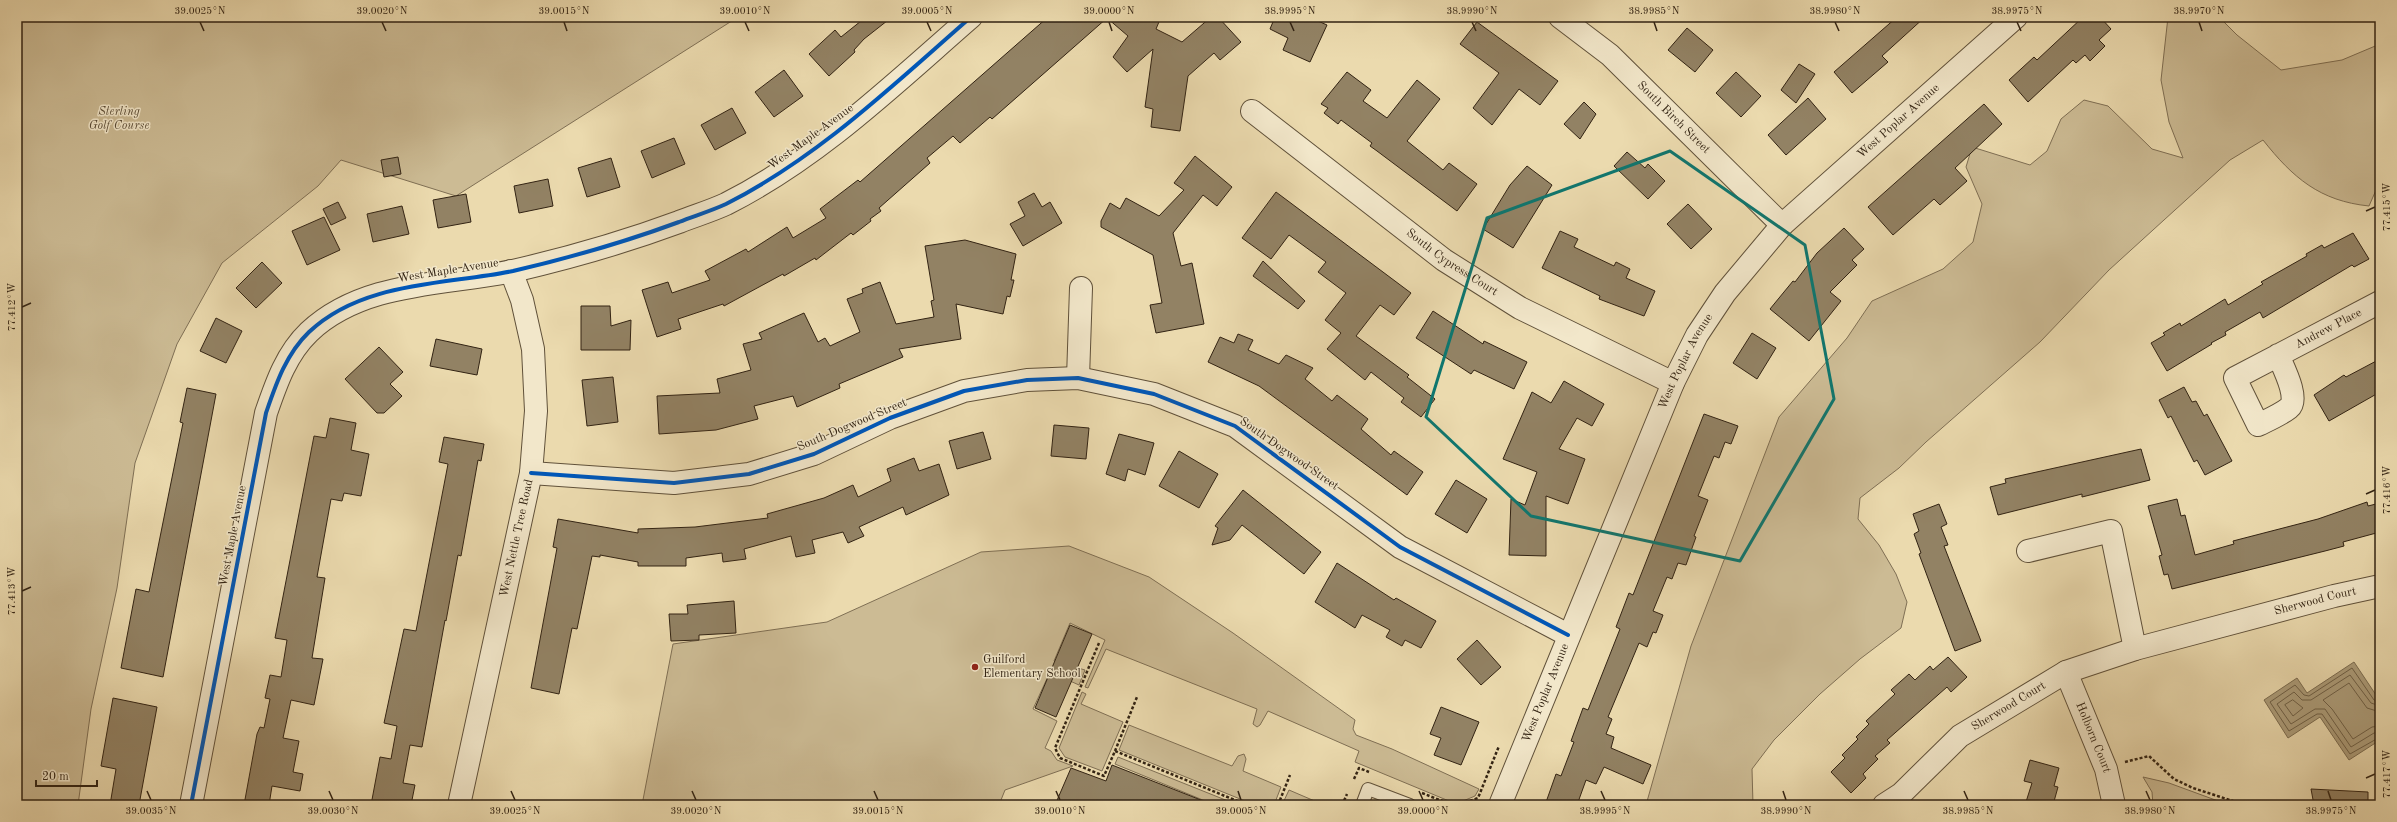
<svg xmlns="http://www.w3.org/2000/svg" width="2397" height="822" viewBox="0 0 2397 822" font-family="'Old Standard TT',serif">
  <style>
    .green { fill: #ccbb94; stroke: #7f6f54 }
    .water { fill: #ac9c79; stroke: #7b6c50 }
    .lines { fill: none; stroke-linecap: round; stroke-linejoin: round }
    .shore { stroke: #6f6046; stroke-width: 1 }
    .building { fill: #928264; stroke: #322313 }
    .service-casing { stroke: #60513a; stroke-width: 14 }
    .minor-casing { stroke: #60513a; stroke-width: 24 }
    .path { stroke: #322313; stroke-width: 2.5; stroke-dasharray: 3 2; stroke-linecap: butt }
    .service { stroke: #f2e7ca; stroke-width: 12 }
    .minor { stroke: #f2e7ca; stroke-width: 22 }
    .cycleway-casing { stroke: #f2e7ca; stroke-width: 6 }
    .cycleway { stroke: #0057b8; stroke-width: 4 }
    .marked { fill: none; stroke: #0f766e; stroke-width: 3; stroke-linejoin: round }
    .ticks { fill: none; stroke: #322313; stroke-width: 1.5 }
    .poi-dot { fill: #8f2418; stroke: #f2e7ca; stroke-width: 1.5 }
    .labels { text-anchor: middle; dominant-baseline: central; stroke-width: 3; stroke-linejoin: round; paint-order: stroke }
    .park-label { font-size: 12px; font-style: italic; fill: #584933; stroke: #f2e7ca }
    .street-label { font-size: 12px; fill: #322313; stroke: #f2e7ca }
    .poi-label { font-size: 12px; fill: #322313; stroke: #f2e7ca; text-anchor: start }
    .neatline { fill: none; stroke: #322313; stroke-width: 1.5 }
    .ticks-label { font-size: 10px; text-anchor: middle; fill: #322313 }
  </style>
  <rect width="100%" height="100%" fill="#ebdaae"/>
  <filter id="stains"><feTurbulence type="fractalNoise" baseFrequency=".005" numOctaves="4"/><feColorMatrix values="0 0 0 0 .2 0 0 0 0 .09 0 0 0 0 .02 0 0 0 .5 -.17"/></filter>
  <radialGradient id="worn" r=".72"><stop offset=".6" stop-color="#630" stop-opacity="0"/><stop offset="1" stop-color="#630" stop-opacity=".3"/></radialGradient>
  <!-- green -->
  <path class="green" d="M17,17H738L456,196L341,160L318,186L222,263L177,344L135,463L117,588L91,709L78,805H17Z
    M2168,17H2219L2237,35L2281,70L2342,60L2380,44V181L2369,206C2320,201 2293,178 2263,140L2230,160L2109,270L2040,342L1926,442L1899,468L1860,498L1858,519L1879,545L1896,574L1907,602L1901,628L1860,659L1820,694L1774,740L1752,769L1753,805H1646L1691,646L1779,417L1847,338L1872,301L1943,269L1973,242L1982,204L1966,167L1972,147L2030,165L2047,151L2061,119L2084,100L2108,106L2152,149L2183,158L2169,122L2161,80Z
    M1069,546L1149,577L1233,633L1355,720L1353,729L1356,735L1392,749L1479,789L1475,796L1463,801H1449L1355,762L1359,751L1268,711L1260,725L1257,727L1253,724L1257,709L1106,649L1088,688L1085,687L1105,640L1070,623L1054,661L1076,670L1078,668L1085,670L1079,685L1050,672L1033,709L1057,721L1045,748L1051,751L1057,760L1073,766L1005,790L999,805H642L673,644L827,622L981,552Z
    M1082,692L1086,694L1081,704L1123,722L1102,771L1065,757L1059,748Z
    M1129,725L1232,766L1238,756L1244,754L1246,759L1243,771L1281,787L1274,805H1255L1119,750Z
    M1118,757L1238,805H1215L1115,764Z
    M2143,777L2169,783L2229,805H2153L2152,792Z
    M1289,790L1324,805H1282Z"/>
  <!-- water -->
  <path class="water" d="M2354,662L2378,698L2380,696V740L2349,760L2320,717L2288,738L2264,700L2297,678L2307,693Z"/>
  <g class="lines">
    <!-- shore -->
    <path class="shore" d="M2293,700L2303,708L2293,716L2285,705Z
      M2380,701L2374,700L2352,668L2309,696L2304,695L2295,685L2270,702L2289,731L2317,714H2322L2350,754L2380,737
      M2380,706L2371,703L2350,675L2311,700H2302L2294,692L2277,704L2291,724L2315,709H2325L2351,747L2374,733L2380,732
      M2380,712L2367,708L2349,683L2323,700L2332,709L2353,739L2372,727L2380,726"/>
  </g>
  <!-- building -->
  <path class="building" d="M866,17H892L864,39L854,50L855,52L829,76L809,54L835,30L841,37Z
    M1048,17H1161L1156,29L1182,42L1211,17H1218L1241,42L1220,60L1214,53L1188,76L1180,131L1151,127L1153,109L1145,107L1153,49L1127,72L1113,57L1128,36L1107,18L992,119L990,117L960,143L953,136L927,158L930,163L879,208L881,211L870,219L871,221L853,235L851,233L816,260L815,258L784,276L783,274L724,306L723,304L678,319L681,329L657,337L642,290L668,282L672,293L710,280L705,271L746,249L748,252L787,227L793,238L826,218L820,209L858,180L860,182Z
    M1275,17H1309L1327,25L1310,62L1283,50L1288,38L1270,29Z
    M1897,17H1925L1882,56L1888,62L1852,93L1834,72Z
    M2083,17H2100L2111,29L2099,40L2105,46L2090,61L2085,55L2076,63L2073,60L2028,102L2009,80L2034,57L2037,60Z
    M1477,22L1558,81L1540,105L1519,89L1492,125L1473,108L1499,73L1460,44Z
    M1687,28L1713,50L1695,72L1668,50Z
    M1799,64L1815,74L1796,103L1781,90Z
    M784,70L803,96L774,117L755,92Z
    M1347,72L1371,90L1363,101L1387,118L1417,80L1440,99L1407,141L1443,170L1449,163L1477,184L1457,211L1377,151L1370,146L1372,143L1341,120L1338,124L1324,113L1328,108L1321,104Z
    M1736,72L1761,96L1741,117L1716,93Z
    M1808,98L1826,119L1786,155L1768,135Z
    M1584,102L1596,114L1580,139L1564,124Z
    M1984,104L2002,124L1955,168L1967,181L1940,205L1934,199L1893,235L1868,207Z
    M732,108L746,133L715,150L701,125Z
    M674,138L685,164L652,178L641,151Z
    M1627,152L1645,168L1648,164L1665,181L1648,199L1614,166Z
    M1195,156L1232,187L1217,206L1203,195L1173,233L1181,266L1192,263L1204,324L1156,333L1150,305L1162,303L1153,255L1101,227V221L1110,203L1120,209L1126,198L1159,216L1184,190L1174,183Z
    M398,157L401,174L384,177L381,160Z
    M611,158L620,187L587,197L578,168Z
    M1527,166L1552,185L1513,248L1483,229L1510,185Z
    M548,179L553,206L519,213L514,186Z
    M1276,192L1411,293L1394,315L1380,305L1356,336L1409,375L1407,377L1435,399L1421,417L1401,402L1404,398L1371,372L1365,380L1327,349L1341,333L1325,320L1346,293L1318,272L1326,262L1289,235L1271,259L1242,238Z
    M1034,193L1042,207L1050,202L1062,223L1023,246L1010,224L1025,216L1018,202Z
    M466,194L471,222L438,228L433,200Z
    M338,202L346,218L331,225L323,209Z
    M1688,204L1712,229L1691,249L1667,224Z
    M402,206L409,234L373,242L367,214Z
    M324,217L340,250L307,265L292,231Z
    M1844,228L1864,249L1852,260L1857,265L1830,292L1841,301L1809,341L1770,309L1793,281L1795,282L1817,253Z
    M1560,231L1578,239L1574,247L1614,266L1616,262L1630,269L1626,278L1655,291L1644,316L1599,299L1600,296L1542,268Z
    M2353,233L2369,259L2354,267L2352,265L2263,318L2260,312L2225,332L2226,335L2211,343L2212,344L2167,371L2151,343L2165,335L2163,333L2180,323L2181,326L2225,299L2228,305L2263,284L2261,282L2307,256L2306,254L2322,245L2324,248Z
    M965,240L1016,254L1011,280H1014L1010,297L1007,296L1003,314L956,304L961,339L899,349L903,357L839,384L840,388L797,407L793,396L754,406L758,419L716,430L659,434L657,396L720,393L717,379L751,370L743,344L762,339L759,333L804,313L818,342L825,338L830,346L860,332L847,299L863,293L862,289L880,282L896,324L934,317L931,301L934,300L925,246Z
    M1263,261L1305,301L1298,309L1253,276Z
    M262,262L282,283L256,308L236,288Z
    M581,306H610L611,326L631,320L630,350H581Z
    M1433,311L1483,344L1484,341L1527,362L1514,389L1474,370L1471,374L1416,338Z
    M216,318L242,331L226,363L200,351Z
    M1752,333L1776,348L1757,379L1733,363Z
    M1238,334L1253,340L1248,350L1279,364L1286,355L1313,368L1305,379L1332,401L1337,395L1368,419L1361,429L1391,455L1394,451L1423,472L1407,495L1259,386L1208,362L1220,337L1234,343Z
    M436,339L482,349L477,375L430,366Z
    M379,347L403,372L390,384L402,396L384,413H377L345,379Z
    M2380,359V392L2329,421L2314,395L2344,375L2346,377Z
    M613,377L618,422L587,426L582,380Z
    M1564,381L1604,404L1592,426L1577,418L1559,449L1585,459L1568,504L1546,496V556L1509,555L1511,499L1525,505L1537,472L1503,459L1532,392L1551,403Z
    M2184,387L2192,402L2196,401L2204,416L2207,414L2232,461L2205,475L2197,460L2194,462L2171,416L2168,418L2159,400Z
    M187,388L216,394L163,677L121,668L136,589L149,592L183,423L180,422Z
    M1704,414L1738,426L1731,444L1725,442L1719,458L1714,456L1698,496L1708,500L1694,536L1696,537L1686,565L1678,563L1672,579L1667,577L1653,611L1663,615L1656,633L1653,632L1647,647L1639,643L1608,717L1612,719L1606,734L1614,737L1611,748L1651,765L1643,784L1604,767L1596,784L1586,780L1577,805H1545L1556,774L1561,776L1574,742L1571,741L1583,708L1588,710L1620,629L1616,627L1629,593L1633,595Z
    M330,418L356,423L351,450L369,454L361,496L344,493L342,501L331,499L317,577L325,578L312,658L323,659L314,705L291,700L283,738L299,741L293,772L303,774L300,791L272,786L269,805H244L257,734L260,727L264,728L270,699L265,698L270,675L281,677L287,640L275,638L314,436L326,438Z
    M1054,425L1089,428L1086,459L1051,456Z
    M983,432L991,459L957,469L949,441Z
    M1119,434L1154,443L1145,475L1128,469L1125,481L1106,474Z
    M444,437L484,444L481,461L478,460L461,556L458,555L446,621L445,620L422,747L410,745L403,783L415,785L411,805H371L380,757L391,759L397,726L384,723L404,629L416,631L448,464L439,462Z
    M2141,449L2150,480L2082,497V494L1998,515L1990,487L2006,483L2005,479Z
    M1179,451L1218,474L1199,508L1159,486Z
    M914,458L919,471L939,464L949,495L906,515L903,507L859,527L864,536L848,543L843,532L812,540L815,553L796,557L791,536L744,549L746,559L723,562L722,553L686,558V566H638V562L600,555V557L592,556L577,629L572,628L559,694L531,688L557,548L553,547L558,519L638,533V529L695,527L768,518L767,514L824,498L853,485L858,497L891,481L887,469Z
    M1456,480L1487,499L1467,533L1435,514Z
    M1243,490L1321,552L1304,574L1242,525L1230,540L1212,545L1218,528L1215,526Z
    M2177,499L2181,516L2185,515L2195,555L2234,544L2233,541L2318,519L2367,502L2368,506L2380,503V532L2343,542L2344,546L2325,551L2172,589L2168,574L2164,575L2159,556L2162,555L2148,506Z
    M1939,504L1947,524L1941,527L1948,545L1944,546L1981,641L1955,651L1919,554L1921,553L1914,534L1919,531L1913,514Z
    M1337,563L1394,600L1396,598L1436,621L1421,648L1405,640L1402,646L1386,637L1390,630L1362,615L1355,628L1315,602Z
    M734,601L736,633L699,635V640L671,641L669,614H688L687,605Z
    M1070,625L1092,634L1056,717L1035,708Z
    M1477,640L1501,667L1481,685L1457,659Z
    M1948,657L1967,677L1951,692L1947,687L1887,740L1890,743L1875,756L1878,759L1863,774L1866,778L1851,793L1831,772L1845,758L1842,755L1858,739L1856,737L1869,724L1866,721L1895,694L1891,690L1909,674L1915,680L1930,666L1933,670Z
    M113,698L157,707L139,805H110L116,769L101,766Z
    M1441,707L1479,722L1461,765L1434,755L1441,738L1430,734Z
    M2030,760L2059,768L2054,786L2058,787L2053,805H2025L2032,783L2024,781Z
    M1112,765L1211,804L1210,805H1055L1071,768L1106,781Z
    M2311,789L2368,792V805H2314Z"/>
  <g class="lines">
    <defs>
      <path id="service" d="M1362,805L1368,789L1410,805"/>
      <g id="minor">
        <path id="s1" d="M1560,17L1610,55L1782,225"/>
        <path id="s2" d="M1252,111L1444,260L1520,308L1673,383"/>
        <path id="s3" d="M2278,355C2283,367 2300,399 2289,408C2280,415 2268,420 2258,425L2235,378L2380,302"/>
        <path d="M1078,378L1081,288"/>
        <path d="M531,473L674,483L749,474L814,454L890,418L964,391L1027,380L1078,378L1154,394L1235,426L1400,547L1568,635"/>
        <path d="M2028,551L2111,531L2135,649"/>
        <path id="s4" d="M2066,672L2106,769L2114,805"/>
        <path d="M191,805L266,413C276,384 286,354 309,332C363,281 445,285 513,271C569,258 625,242 679,222C694,216 711,211 726,204C819,157 894,84 971,17"/>
        <path id="s5" d="M459,805L531,473L536,411L533,349L522,300L511,271"/>
        <path id="s6" d="M1500,805L1673,383L1697,335L1725,293L1782,225L2016,17"/>
        <path id="s7" d="M1884,805L1901,794L1960,736L2066,672L2135,649L2334,596L2380,586"/>
      </g>
    </defs>
    <!-- service casing -->
    <use href="#service" class="service-casing"/>
    <!-- minor casing -->
    <use href="#minor" class="minor-casing"/>
    <!-- path -->
    <path class="path" d="M1099,643L1055,748L1060,758L1104,776L1115,751L1247,805
      M1115,751L1137,697
      M2125,762L2149,756L2174,779L2193,788L2245,805
      M1354,779L1359,768L1369,772
      M1422,793C1445,802 1454,808 1478,798L1499,746
      M1278,805L1290,775
      M1342,805L1347,794"/>
    <!-- service -->
    <use href="#service" class="service"/>
    <!-- minor -->
    <use href="#minor" class="minor"/>
    <defs>
      <path id="cycleway" d="M531,473L674,483L749,474L814,454L890,418L964,391L1027,380L1078,378L1154,394L1235,426L1400,547L1568,635
        M191,805L266,413C276,384 286,354 309,332C363,281 445,285 513,271C569,258 625,242 679,222C694,216 711,211 726,204C819,157 894,84 971,17"/>
    </defs>
    <!-- cycleway casing -->
    <use href="#cycleway" class="cycleway-casing"/>
    <!-- cycleway -->
    <use href="#cycleway" class="cycleway"/>
  </g>
  <!-- marked area -->
  <path class="marked" d="M1670,151L1805,245L1834,399L1740,561L1531,516L1426,417L1487,218Z"/>
  <!-- ticks -->
  <path class="ticks" d="M200,22L204,31M382,22L386,31M564,22L567,31M745,22L749,31M927,22L931,31M1109,22L1112,31M1290,22L1294,31M1472,22L1476,31M1654,22L1657,31M1835,22L1839,31M2017,22L2021,31M2199,22L2202,31M2366,211L2375,207M22,307L31,303M2366,494L2375,490M22,591L31,587M2366,778L2375,774M147,791L151,800M329,791L333,800M511,791L515,800M692,791L696,800M874,791L878,800M1056,791L1060,800M1238,791L1241,800M1419,791L1423,800M1601,791L1605,800M1783,791L1786,800M1964,791L1968,800M2146,791L2150,800M2328,791L2331,800"/>
  <!-- markers -->
  <circle class="poi-dot" cx="975" cy="667" r="4"/>
  <g class="labels">
    <!-- park labels -->
    <g class="park-label">
      <text x="119" y="112">Sterling<tspan x="119" dy="14">Golf Course</tspan></text>
    </g>
    <!-- street labels -->
    <g class="street-label">
      <text stroke="none"><textPath href="#s1" startOffset="152">South Birch Street</textPath></text>
      <text stroke="none"><textPath href="#s6" startOffset="805">West Poplar Avenue</textPath></text>
      <text transform="translate(811 137) rotate(-36)">West Maple Avenue</text>
      <text stroke="none"><textPath href="#s2" startOffset="251">South Cypress Court</textPath></text>
      <text transform="translate(448 271) rotate(-9)">West Maple Avenue</text>
      <text stroke="none"><textPath href="#s3" startOffset="250">Andrew Place</textPath></text>
      <text stroke="none"><textPath href="#s6" startOffset="481">West Poplar Avenue</textPath></text>
      <text transform="translate(852 425) rotate(-23)">South Dogwood Street</text>
      <text transform="translate(1289 454) rotate(35)">South Dogwood Street</text>
      <text transform="translate(233 536) rotate(-79)">West Maple Avenue</text>
      <text stroke="none"><textPath href="#s5" startOffset="273">West Nettle Tree Road</textPath></text>
      <text stroke="none"><textPath href="#s7" startOffset="486">Sherwood Court</textPath></text>
      <text stroke="none"><textPath href="#s6" startOffset="121">West Poplar Avenue</textPath></text>
      <text stroke="none"><textPath href="#s7" startOffset="160">Sherwood Court</textPath></text>
      <text stroke="none"><textPath href="#s4" startOffset="71">Holborn Court</textPath></text>
    </g>
    <!-- poi labels -->
    <g class="poi-label">
      <text x="983" y="660">Guilford<tspan x="983" dy="14">Elementary School</tspan></text>
    </g>
  </g>
  <!-- margin -->
  <rect width="2397" height="822" fill="none" stroke="#ebdaae" stroke-width="44"/>
  <!-- scale -->
  <path d="M36 780v6h61v-6" fill="none" stroke="#322313" stroke-width="2"/>
  <text x="42" y="780" font-size="12" fill="#322313" stroke="#f2e7ca" stroke-width="3" paint-order="stroke">20 m</text>
  <rect x="22" y="22" width="2353" height="778" class="neatline"/>
  <g class="ticks-label">
    <text x="200" y="14">39.0025°N</text>
    <text x="382" y="14">39.0020°N</text>
    <text x="564" y="14">39.0015°N</text>
    <text x="745" y="14">39.0010°N</text>
    <text x="927" y="14">39.0005°N</text>
    <text x="1109" y="14">39.0000°N</text>
    <text x="1290" y="14">38.9995°N</text>
    <text x="1472" y="14">38.9990°N</text>
    <text x="1654" y="14">38.9985°N</text>
    <text x="1835" y="14">38.9980°N</text>
    <text x="2017" y="14">38.9975°N</text>
    <text x="2199" y="14">38.9970°N</text>
    <text transform="translate(2386 207) rotate(-90)" y="4">77.415°W</text>
    <text transform="translate(11 307) rotate(-90)" y="4">77.412°W</text>
    <text transform="translate(2386 490) rotate(-90)" y="4">77.416°W</text>
    <text transform="translate(11 591) rotate(-90)" y="4">77.413°W</text>
    <text transform="translate(2386 774) rotate(-90)" y="4">77.417°W</text>
    <text x="151" y="814">39.0035°N</text>
    <text x="333" y="814">39.0030°N</text>
    <text x="515" y="814">39.0025°N</text>
    <text x="696" y="814">39.0020°N</text>
    <text x="878" y="814">39.0015°N</text>
    <text x="1060" y="814">39.0010°N</text>
    <text x="1241" y="814">39.0005°N</text>
    <text x="1423" y="814">39.0000°N</text>
    <text x="1605" y="814">38.9995°N</text>
    <text x="1786" y="814">38.9990°N</text>
    <text x="1968" y="814">38.9985°N</text>
    <text x="2150" y="814">38.9980°N</text>
    <text x="2331" y="814">38.9975°N</text>
  </g>
  <rect width="100%" height="100%" filter="url(#stains)"/>
  <rect width="100%" height="100%" fill="url(#worn)"/>
</svg>
